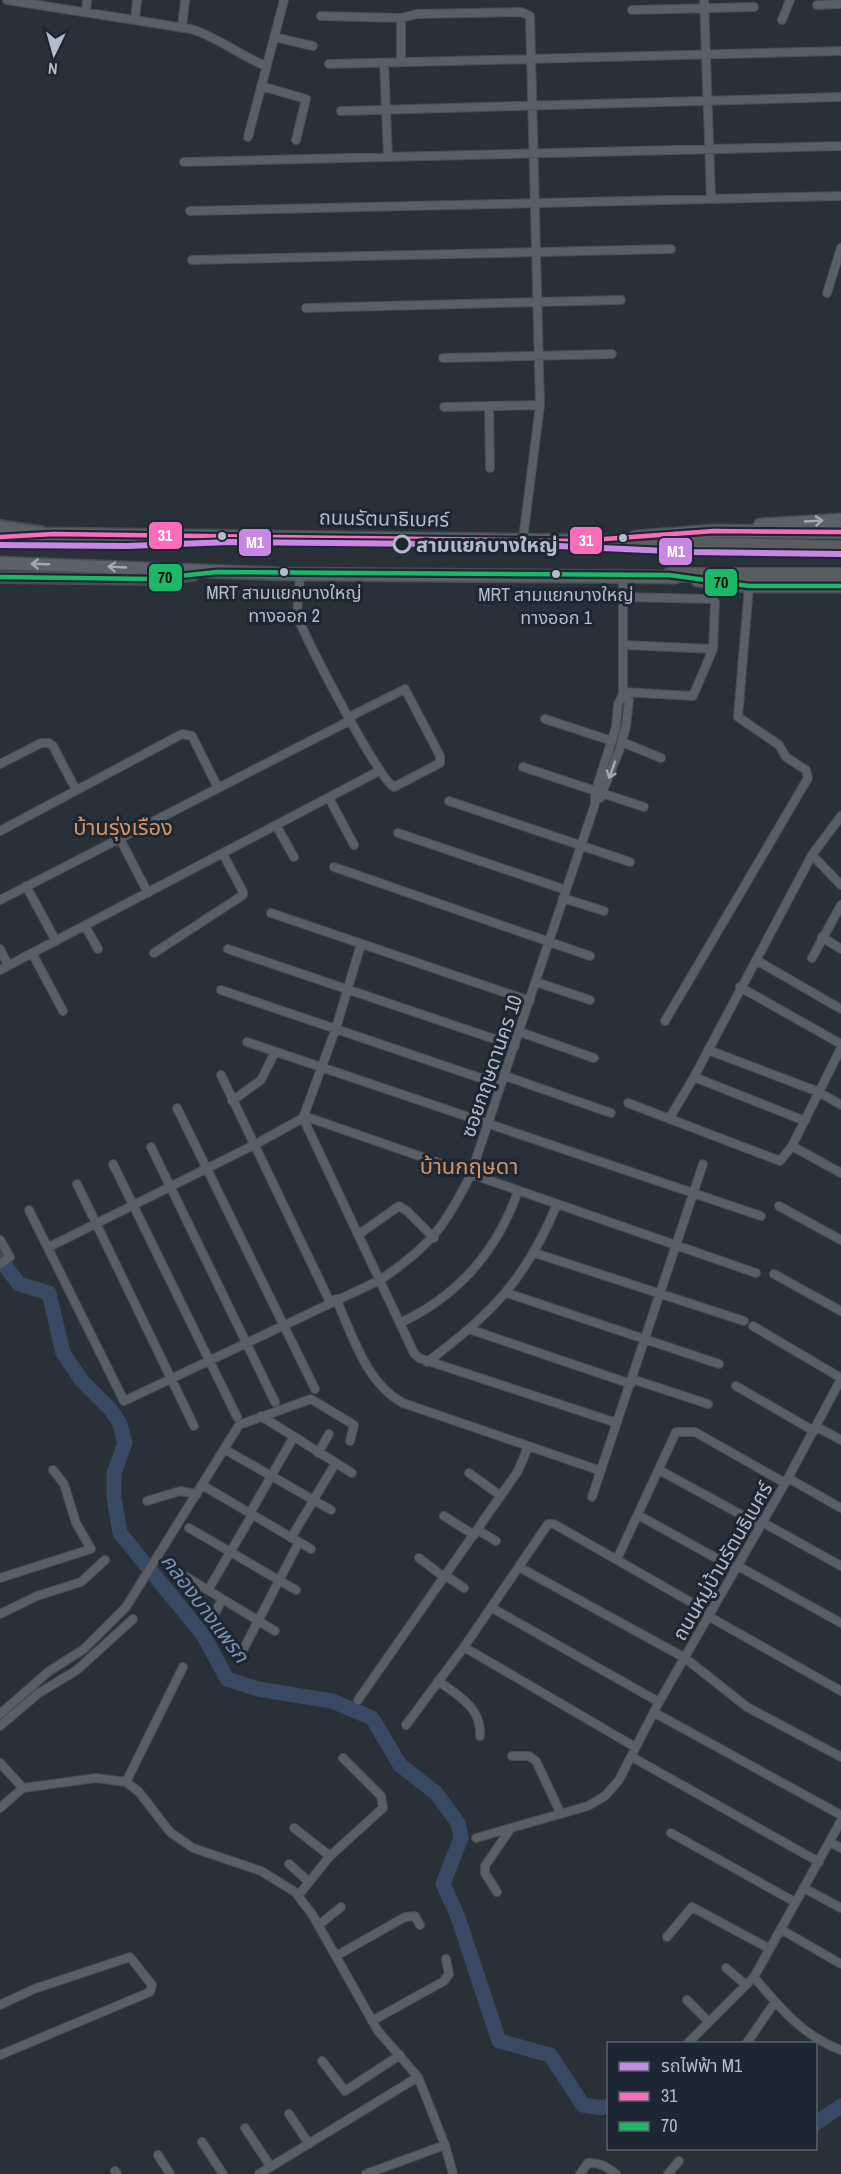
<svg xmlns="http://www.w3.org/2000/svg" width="841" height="2174" viewBox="0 0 841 2174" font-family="'Archivo Narrow','Noto Sans Thai',sans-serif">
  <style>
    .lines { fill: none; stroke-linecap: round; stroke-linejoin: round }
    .river { stroke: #384963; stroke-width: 15 }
    .street-casing { stroke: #484c53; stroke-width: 10 }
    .secondary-casing { stroke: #484c53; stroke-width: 14 }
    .primary-casing { stroke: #484c55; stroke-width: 15 }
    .highway-casing { stroke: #474c53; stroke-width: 16 }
    .street { stroke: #5a5e66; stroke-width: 8 }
    .secondary { stroke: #595d64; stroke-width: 10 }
    .primary { stroke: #5c6168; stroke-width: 12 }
    .highway { stroke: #5a5d60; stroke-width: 14 }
    .bus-1-casing { stroke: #1d2633; stroke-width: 9 }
    .bus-2-casing { stroke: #1d2633; stroke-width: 9 }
    .bus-1 { stroke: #fb6dba; stroke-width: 4.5 }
    .bus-2 { stroke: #1ab867; stroke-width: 4.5 }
    .metro-1-casing { stroke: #1d2633; stroke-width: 10 }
    .metro-1 { stroke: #c787e3; stroke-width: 6 }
    .oneway { stroke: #a2aab6 }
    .oneway2 { stroke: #a2a9b5 }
    .bus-dot { fill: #b4bcc9; stroke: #1d2633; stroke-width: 2 }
    .stop-dot { fill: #1d2633; stroke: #b4bcc9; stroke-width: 3 }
    .labels { text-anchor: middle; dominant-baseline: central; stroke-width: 6; stroke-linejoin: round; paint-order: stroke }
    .bus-label { font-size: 18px; fill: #b4bcc9; stroke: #1d2633 }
    .street-label { font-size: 20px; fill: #b4bcc9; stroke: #1d2633 }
    .stop-label { font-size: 20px; font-weight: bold; fill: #b4bcc9; stroke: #1d2633; text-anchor: start }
    .water-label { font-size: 21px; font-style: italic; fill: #7c92b1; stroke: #1d2633 }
    .quarter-label { font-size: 22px; fill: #d59563; stroke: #1d2633 }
    .line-badge { stroke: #1d2633; stroke-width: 2 }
    .badge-label { font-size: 16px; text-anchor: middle; font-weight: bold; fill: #fff }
    .pale-badge-label { font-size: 16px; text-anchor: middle; font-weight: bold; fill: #111 }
  </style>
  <rect width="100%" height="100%" fill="#2a3038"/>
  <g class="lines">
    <!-- river -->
    <path class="river" d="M0,1259L19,1284L49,1293L63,1353L82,1381L111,1410L120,1424L125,1443L114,1473V1497L120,1533L204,1636L227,1679L258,1689L332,1701L372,1718L400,1765L436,1793L458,1823L461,1838L443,1884L458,1917L499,2041L550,2055L583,2105L602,2108L608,2106
      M816,2123L841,2106"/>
    <defs>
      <path id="street" d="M7,0L191,29C218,37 240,56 266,66
        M704,0L711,199
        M817,5L841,4
        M632,10L754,7
        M86,12L87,0
        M321,16L401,18L417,14L521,12L530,16L540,405L523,539
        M401,18V62
        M135,19L137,0
        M782,20L790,0
        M182,28L185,0
        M274,37L313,46
        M384,63L388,156
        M329,64L841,51
        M261,86L306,99L296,140
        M341,111L841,97
        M248,137L284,0
        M184,162L841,146
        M190,211L841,196
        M192,260L671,249
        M827,293L841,248
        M306,308L621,300
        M443,358L612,354
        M489,406L490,468
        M444,407L540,405
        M300,574C300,588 295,607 299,620C307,642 379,780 394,787L440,763V756L405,689L349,717
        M623,597L711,599L715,602L713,649L693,696L623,692
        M624,645L713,649
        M545,719L612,741
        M622,742L661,758
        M0,764L41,743H49L53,746L76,790
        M523,767L644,807
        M329,798L354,845
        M600,798L619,751L626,727L629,700L623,695
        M449,801L630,862
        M277,827L294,857
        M0,831L182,734L192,736L218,788
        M398,833L566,890
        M120,839L148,893
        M812,855L841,885
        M334,867L590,956
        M26,886L56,941
        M563,898L604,911
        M0,900L351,720
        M271,913L530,1001
        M85,926L98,949
        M822,937L841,949
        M0,949L8,965
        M228,949L515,1046
        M32,953L63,1011
        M154,953L243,895V892L223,854
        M812,958L841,905
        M756,960L841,1009
        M0,970L379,771
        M536,982L590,1000
        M740,987L841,1044
        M221,990L501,1085
        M665,1021L808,778L806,770L786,757L779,745L738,717L749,586
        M520,1032L594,1058
        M247,1042L761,1216
        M708,1050L819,1092L841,1105
        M221,1075L330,1302
        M505,1076L611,1113
        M694,1077L805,1121
        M232,1101L261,1080L275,1052
        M628,1103L780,1161L792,1146L841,1048
        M177,1108L315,1389
        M304,1116L756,1273
        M303,1118L414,1353L419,1358L617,1423
        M669,1119L694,1077L812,855L841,816
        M792,1146L841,1173
        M151,1147L275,1402
        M113,1164L237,1417
        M77,1184L194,1426
        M779,1206L841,1240
        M29,1210L124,1401L380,1280C429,1247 445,1227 471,1174L595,804V793L616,727L618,704L623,695V575
        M358,1235L399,1206L407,1211L434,1238
        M0,1240L10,1257L0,1264
        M49,1247L254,1145L303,1118L336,1028L361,944
        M535,1253L744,1321
        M774,1274L841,1311
        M507,1293L719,1364
        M336,1299C353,1336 366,1383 403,1403L601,1471
        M400,1323C458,1296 497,1251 518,1191
        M753,1326L841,1378
        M469,1329L631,1384
        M427,1362C491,1315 527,1278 557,1204
        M632,1379L708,1404
        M736,1386L814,1431
        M261,1416L352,1473
        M817,1427L841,1440
        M224,1449L331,1510
        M318,1453L329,1434
        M659,1470L760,1525
        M469,1473L501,1496
        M788,1478L841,1508
        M202,1485L311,1549
        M592,1497L703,1164
        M147,1501L180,1491L197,1494
        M250,1513L293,1438
        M638,1515L736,1569
        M444,1516L474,1535
        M762,1522L841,1566
        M189,1528L296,1590
        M478,1530L496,1541
        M291,1538L335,1464
        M419,1558L444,1577
        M617,1559L676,1432H695L785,1483
        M738,1566L841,1623
        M170,1567L275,1631
        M519,1567L685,1658L747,1707L841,1757
        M445,1575L464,1588
        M0,1578L91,1549L76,1523L64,1484L53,1470
        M208,1590L252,1515
        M492,1608L659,1702
        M0,1614L37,1596L81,1582L105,1560
        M708,1616L841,1691
        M211,1622L222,1599
        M464,1647L635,1747
        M241,1654L299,1542
        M438,1681C459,1696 482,1708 480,1736
        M358,1700L518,1471L528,1447
        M655,1713L841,1815
        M0,1714L48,1672L84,1649L126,1607L239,1425L311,1399L354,1425L350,1441
        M406,1725L464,1647L548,1524H554L710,1613
        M0,1726L39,1693L77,1670L133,1619
        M512,1756H529L536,1761L560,1812
        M632,1757L819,1862
        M0,1763L23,1788
        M126,1782L183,1667
        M0,1808L23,1788L96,1778L126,1782L139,1792L170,1832L193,1848L261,1871L295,1892L312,1914L378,2031L418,2077L445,2145L453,2174
        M841,1821L754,1977C779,2007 804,2037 841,2050
        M294,1828L330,1856
        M671,1833L795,1902
        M476,1838L588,1806L605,1796L619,1780L659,1702L788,1478L841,1379
        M830,1842L841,1848
        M289,1864L309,1882
        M804,1888L841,1908
        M497,1892L485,1873V1866L511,1828
        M298,1896L330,1856L383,1808L381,1796L343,1758
        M319,1925L341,1907
        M782,1930L841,1964
        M667,1937L692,1907L770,1949
        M336,1956L405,1917L415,1916L420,1925
        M726,1968L746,1985
        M687,2000L709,2022
        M0,2005L34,1989L130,1957L152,1985L150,1992L0,2055
        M372,2021L444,1981L449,1974L446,1959
        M687,2044L754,1977
        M746,2044L775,2002
        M322,2061L345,2091L400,2055
        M289,2114L309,2144
        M245,2128L271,2167
        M202,2142L223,2174
        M158,2155L170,2174
        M115,2171L117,2174
        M259,2174L418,2077
        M366,2174L445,2145
        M580,2174L588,2163C600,2162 607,2167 616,2174
        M668,2174L679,2161"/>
      <path id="secondary" d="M0,526L41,532
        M0,577L151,579L193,575"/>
      <path id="primary" d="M760,525L841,520
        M0,537L53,534L585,541
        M635,537L714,531L841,532
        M0,563L285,574L676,577
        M697,580L749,586H841"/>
      <path id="highway" d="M577,541L841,548
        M669,575H841"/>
    </defs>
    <!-- street casing -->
    <use href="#street" class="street-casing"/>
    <!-- secondary casing -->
    <use href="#secondary" class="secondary-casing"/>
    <!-- primary casing -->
    <use href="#primary" class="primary-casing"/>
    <!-- highway casing -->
    <use href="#highway" class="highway-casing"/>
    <!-- street -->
    <use href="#street" class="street"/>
    <!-- secondary -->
    <use href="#secondary" class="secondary"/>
    <!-- primary -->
    <use href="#primary" class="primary"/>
    <!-- highway -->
    <use href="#highway" class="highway"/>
    <defs>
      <path id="bus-1" d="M0,537L53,534L577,541L714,531L841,532"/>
      <path id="bus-2" d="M0,577L151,579L217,572L669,575L749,586H841"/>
    </defs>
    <!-- bus-1 casing -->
    <use href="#bus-1" class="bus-1-casing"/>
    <!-- bus-2 casing -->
    <use href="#bus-2" class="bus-2-casing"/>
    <!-- bus-1 -->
    <use href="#bus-1" class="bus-1"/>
    <!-- bus-2 -->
    <use href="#bus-2" class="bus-2"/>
    <defs>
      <path id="metro-1" d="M0,545L127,546L230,542L536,545L690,552L841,554"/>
    </defs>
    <!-- metro-1 casing -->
    <use href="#metro-1" class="metro-1-casing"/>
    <!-- metro-1 -->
    <use href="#metro-1" class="metro-1"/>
  </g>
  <!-- one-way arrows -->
  <defs><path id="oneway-shaft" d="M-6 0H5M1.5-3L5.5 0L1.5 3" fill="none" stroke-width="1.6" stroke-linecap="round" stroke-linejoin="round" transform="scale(1.5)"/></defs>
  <g class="oneway">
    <use href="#oneway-shaft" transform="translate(814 521) rotate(-3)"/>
    <use href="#oneway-shaft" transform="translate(40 564) rotate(-178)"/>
    <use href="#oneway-shaft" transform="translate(117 567) rotate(-177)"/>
  </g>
  <use class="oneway2" href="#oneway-shaft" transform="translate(612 770) rotate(110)"/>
  <!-- markers -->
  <g class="bus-dot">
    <circle cx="222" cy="536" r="5"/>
    <circle cx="623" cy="538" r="5"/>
    <circle cx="284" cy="572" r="5"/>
    <circle cx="556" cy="574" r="5"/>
  </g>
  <circle class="stop-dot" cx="402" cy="544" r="8"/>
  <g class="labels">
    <!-- bus labels -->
    <g class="bus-label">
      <text x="284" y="592">MRT สามแยกบางใหญ่<tspan x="284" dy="23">ทางออก 2</tspan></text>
      <text x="556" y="594">MRT สามแยกบางใหญ่<tspan x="556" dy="23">ทางออก 1</tspan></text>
    </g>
    <!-- street labels -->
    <g class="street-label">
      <text transform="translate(384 518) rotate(1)">ถนนรัตนาธิเบศร์</text>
      <text transform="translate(491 1066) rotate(-71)">ซอยกฤษดานคร 10</text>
      <text transform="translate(722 1561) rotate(-60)">ถนนหมู่บ้านรัตนธิเบศร์</text>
    </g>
    <!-- stop labels -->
    <g class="stop-label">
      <text x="416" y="544">สามแยกบางใหญ่</text>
    </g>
    <!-- water labels -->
    <g class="water-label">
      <text transform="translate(205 1608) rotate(53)">คลองบางแพรก</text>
    </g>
    <!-- quarter labels -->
    <g class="quarter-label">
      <text x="123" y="827">บ้านรุ่งเรือง</text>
      <text x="469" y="1166">บ้านกฤษดา</text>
    </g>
  </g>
  <g class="line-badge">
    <rect x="148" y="521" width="35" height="29" rx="6" fill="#fb6dba"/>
    <rect x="569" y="526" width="34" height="29" rx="6" fill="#fb6dba"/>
    <rect x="238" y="528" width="34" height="29" rx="6" fill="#c787e3"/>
    <rect x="658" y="537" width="35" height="29" rx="6" fill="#c787e3"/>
    <rect x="148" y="563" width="35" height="29" rx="6" fill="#1ab867"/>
    <rect x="704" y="568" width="34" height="29" rx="6" fill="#1ab867"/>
  </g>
  <g class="badge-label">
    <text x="165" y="541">31</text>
    <text x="586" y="546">31</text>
    <text x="255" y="548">M1</text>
    <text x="676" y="557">M1</text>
  </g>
  <g class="pale-badge-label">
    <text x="165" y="583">70</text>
    <text x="721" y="588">70</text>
  </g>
  <!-- legend -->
  <rect x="607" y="2042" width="210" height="108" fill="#1d2633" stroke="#59626f" stroke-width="1.5"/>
  <rect x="619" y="2062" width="30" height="9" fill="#c787e3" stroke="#59626f" stroke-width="1.5"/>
  <text x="661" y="2072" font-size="18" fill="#b4bcc9">รถไฟฟ้า M1</text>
  <rect x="619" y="2092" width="30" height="9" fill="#fb6dba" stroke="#59626f" stroke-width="1.5"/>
  <text x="661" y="2102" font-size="18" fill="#b4bcc9">31</text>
  <rect x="619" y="2122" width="30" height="9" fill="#1ab867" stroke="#59626f" stroke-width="1.5"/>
  <text x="661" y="2132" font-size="18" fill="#b4bcc9">70</text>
  <!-- north arrow -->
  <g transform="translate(54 54) rotate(185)" stroke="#1d2633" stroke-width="4.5" paint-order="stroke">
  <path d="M0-4.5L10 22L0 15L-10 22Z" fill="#b4bcc9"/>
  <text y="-9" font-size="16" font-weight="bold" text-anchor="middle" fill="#b4bcc9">N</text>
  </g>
</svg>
